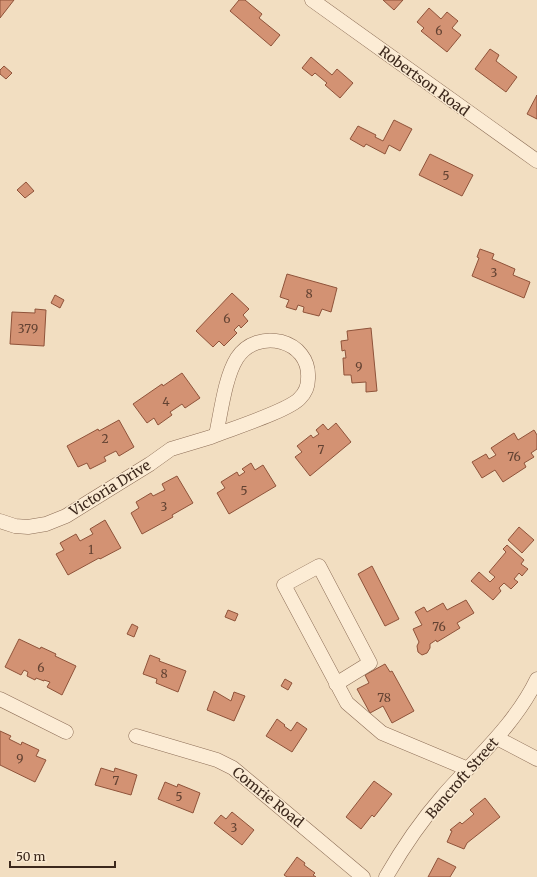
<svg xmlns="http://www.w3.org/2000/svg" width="537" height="877" viewBox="0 0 537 877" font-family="Merriweather,serif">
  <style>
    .building { fill: #d39273; stroke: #8f533a }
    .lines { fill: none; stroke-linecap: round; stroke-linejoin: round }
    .minor-casing { stroke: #8d6e57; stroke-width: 15 }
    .minor { stroke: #fcecd5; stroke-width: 14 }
    .labels { text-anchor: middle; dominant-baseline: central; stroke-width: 3; stroke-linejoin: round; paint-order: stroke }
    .number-label { font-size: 12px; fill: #624232 }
    .street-label { font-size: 14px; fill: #3c281c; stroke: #f9e9d1 }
  </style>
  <rect width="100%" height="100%" fill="#f2dec1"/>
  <!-- building -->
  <path class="building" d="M0,0H14L0,18Z
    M239,0H245L262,14L259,18L280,35L271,46L230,11Z
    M383,0H403L394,10Z
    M429,8L441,19L447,12L458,21L452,28L461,35L447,52L421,31L424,28L417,22Z
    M490,49L499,55L496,61L517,77L506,92L475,69Z
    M311,57L332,75L337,69L353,83L340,98L325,85L327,83L315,73L312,76L302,68Z
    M4,66L12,73L6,79L0,74V70Z
    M537,95V119L527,114Z
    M394,120L412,129L400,151L389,145L385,154L366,144L364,147L350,139L358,126L376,135L375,137L383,141Z
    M430,154L473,175L462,196L419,175Z
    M26,182L34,191L25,198L17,190Z
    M480,249L494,254L492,259L515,269L513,275L530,282L524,298L472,276L479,258L477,257Z
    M287,274L337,288L331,312L322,309L319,316L303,312L304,307L298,305L296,310L286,307L289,300L280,297Z
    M232,293L249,309L243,315L248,321L241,328L239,325L234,330L237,333L224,346L219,341L213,347L196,331Z
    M55,295L64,300L60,308L51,303Z
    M35,309L46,310L44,346L10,344L12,312L35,313Z
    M371,328L377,391L366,392V382L352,383L351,375H344L343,358H346L345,350L342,351L341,341L348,340L347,331Z
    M182,373L200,398L185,408L182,404L170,412L172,415L158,425L154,418L147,423L133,404L162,384L163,386Z
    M119,420L134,447L119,456L116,451L104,457L106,461L90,469L87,463L78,467L67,446L98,429L99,431Z
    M336,423L351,442L310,476L295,457L302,452L297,446L311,435L313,438L319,434L316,430L323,424L328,430Z
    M534,430L537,435V449L531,453L534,457L524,463L526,467L503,482L495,470L482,478L472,462L486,454L489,459L496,455L491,448L514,433L518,440Z
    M251,463L255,470L263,465L276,486L229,514L217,493L225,488L221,482L237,472L239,476L245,472L242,469Z
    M177,476L193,503L172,515L173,517L142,534L131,513L139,508L136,502L151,493L153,496L165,490L162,484Z
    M105,520L121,548L100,559L99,558L68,575L56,554L64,550L60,543L76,534L80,541L93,534L90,529Z
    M519,527L534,540L522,553L508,540Z
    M507,545L524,560L521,564L528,569L522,576L519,573L514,579L518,582L511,589L504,583L499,588L501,591L493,600L471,581L479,572L490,582L495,577L489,572L506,552L503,549Z
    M372,566L399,619L385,626L358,574Z
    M466,600L474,613L457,623L460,628L437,642L436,640L430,644V648L427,653L422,655L418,652L417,646L419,642L413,629L422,625L415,612L424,607L427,612L443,603L447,610Z
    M228,610L238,614L235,621L225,617Z
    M132,624L138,627L134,637L127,634Z
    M19,639L40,649L41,647L56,654L55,656L76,666L62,695L47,687L50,682L44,680V681L36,678L35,680L27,676L28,672L24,670L21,675L5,667Z
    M150,655L160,659L159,661L186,671L178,692L156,683L157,679L143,674Z
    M385,664L390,672L392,671L414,711L392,723L383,706L370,713L357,689L369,683L365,675Z
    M285,679L292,683L288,690L281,686Z
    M214,691L231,701L234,692L245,696L234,721L207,710Z
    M277,719L285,725L284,726L291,731L297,722L307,729L292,752L266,736Z
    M0,731L11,736L9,739L21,745L22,742L39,750L36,756L46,760L35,782L0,765Z
    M101,768L114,772L115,768L137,775L131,795L95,785Z
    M374,781L392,794L374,817L372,815L361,829L346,817Z
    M165,782L177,787L178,784L200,793L193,813L158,799Z
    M485,798L500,817L467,843L464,849L447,842L452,831L450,830L460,822L462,824L474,814L470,810Z
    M232,812L254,830L242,845L214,823L221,815L226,819Z
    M297,857L305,863L304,865L315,873L313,875L316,877H287L284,875Z
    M438,858L456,867L450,877H428Z"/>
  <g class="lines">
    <defs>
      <path id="minor" d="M312,0L537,161
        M0,521L15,526L28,527L46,524L66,516L150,464L171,449L211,437L216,435C234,428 290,410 300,398C305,393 308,386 308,379C311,339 257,327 237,358C225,377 221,412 216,435
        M336,684L370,663L319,566L284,585L347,703L382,733L468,769
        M0,699L66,732
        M136,736L217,760L233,768L363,877
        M497,738L537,759
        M386,877C402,849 421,821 442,797C475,759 515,725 537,679"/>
    </defs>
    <!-- minor casing -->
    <use href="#minor" class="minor-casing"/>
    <!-- minor -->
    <use href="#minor" class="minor"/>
  </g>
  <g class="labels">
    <!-- number labels -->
    <g class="number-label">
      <text x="439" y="30">6</text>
      <text x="446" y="175">5</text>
      <text x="494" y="272">3</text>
      <text x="309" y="293">8</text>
      <text x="227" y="318">6</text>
      <text x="28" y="328">379</text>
      <text x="359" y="366">9</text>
      <text x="166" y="401">4</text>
      <text x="105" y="438">2</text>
      <text x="321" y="449">7</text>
      <text x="514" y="456">76</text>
      <text x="244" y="490">5</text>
      <text x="164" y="506">3</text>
      <text x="91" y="549">1</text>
      <text x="439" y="626">76</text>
      <text x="41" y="667">6</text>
      <text x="164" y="673">8</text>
      <text x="384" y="697">78</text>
      <text x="20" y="758">9</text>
      <text x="116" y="780">7</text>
      <text x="179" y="796">5</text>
      <text x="234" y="827">3</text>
    </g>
    <!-- street labels -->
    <g class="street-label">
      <text transform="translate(424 81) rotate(36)">Robertson Road</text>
      <text transform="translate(110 488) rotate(-32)">Victoria Drive</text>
      <text transform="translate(462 778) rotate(-49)">Bancroft Street</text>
      <text transform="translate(268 797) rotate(39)">Comrie Road</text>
    </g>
  </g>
  <!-- scale -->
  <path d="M10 861v6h105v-6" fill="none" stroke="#3c281c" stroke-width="2"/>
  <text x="16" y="861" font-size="12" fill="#3c281c" stroke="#f9e9d1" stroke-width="3" paint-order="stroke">50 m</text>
</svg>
